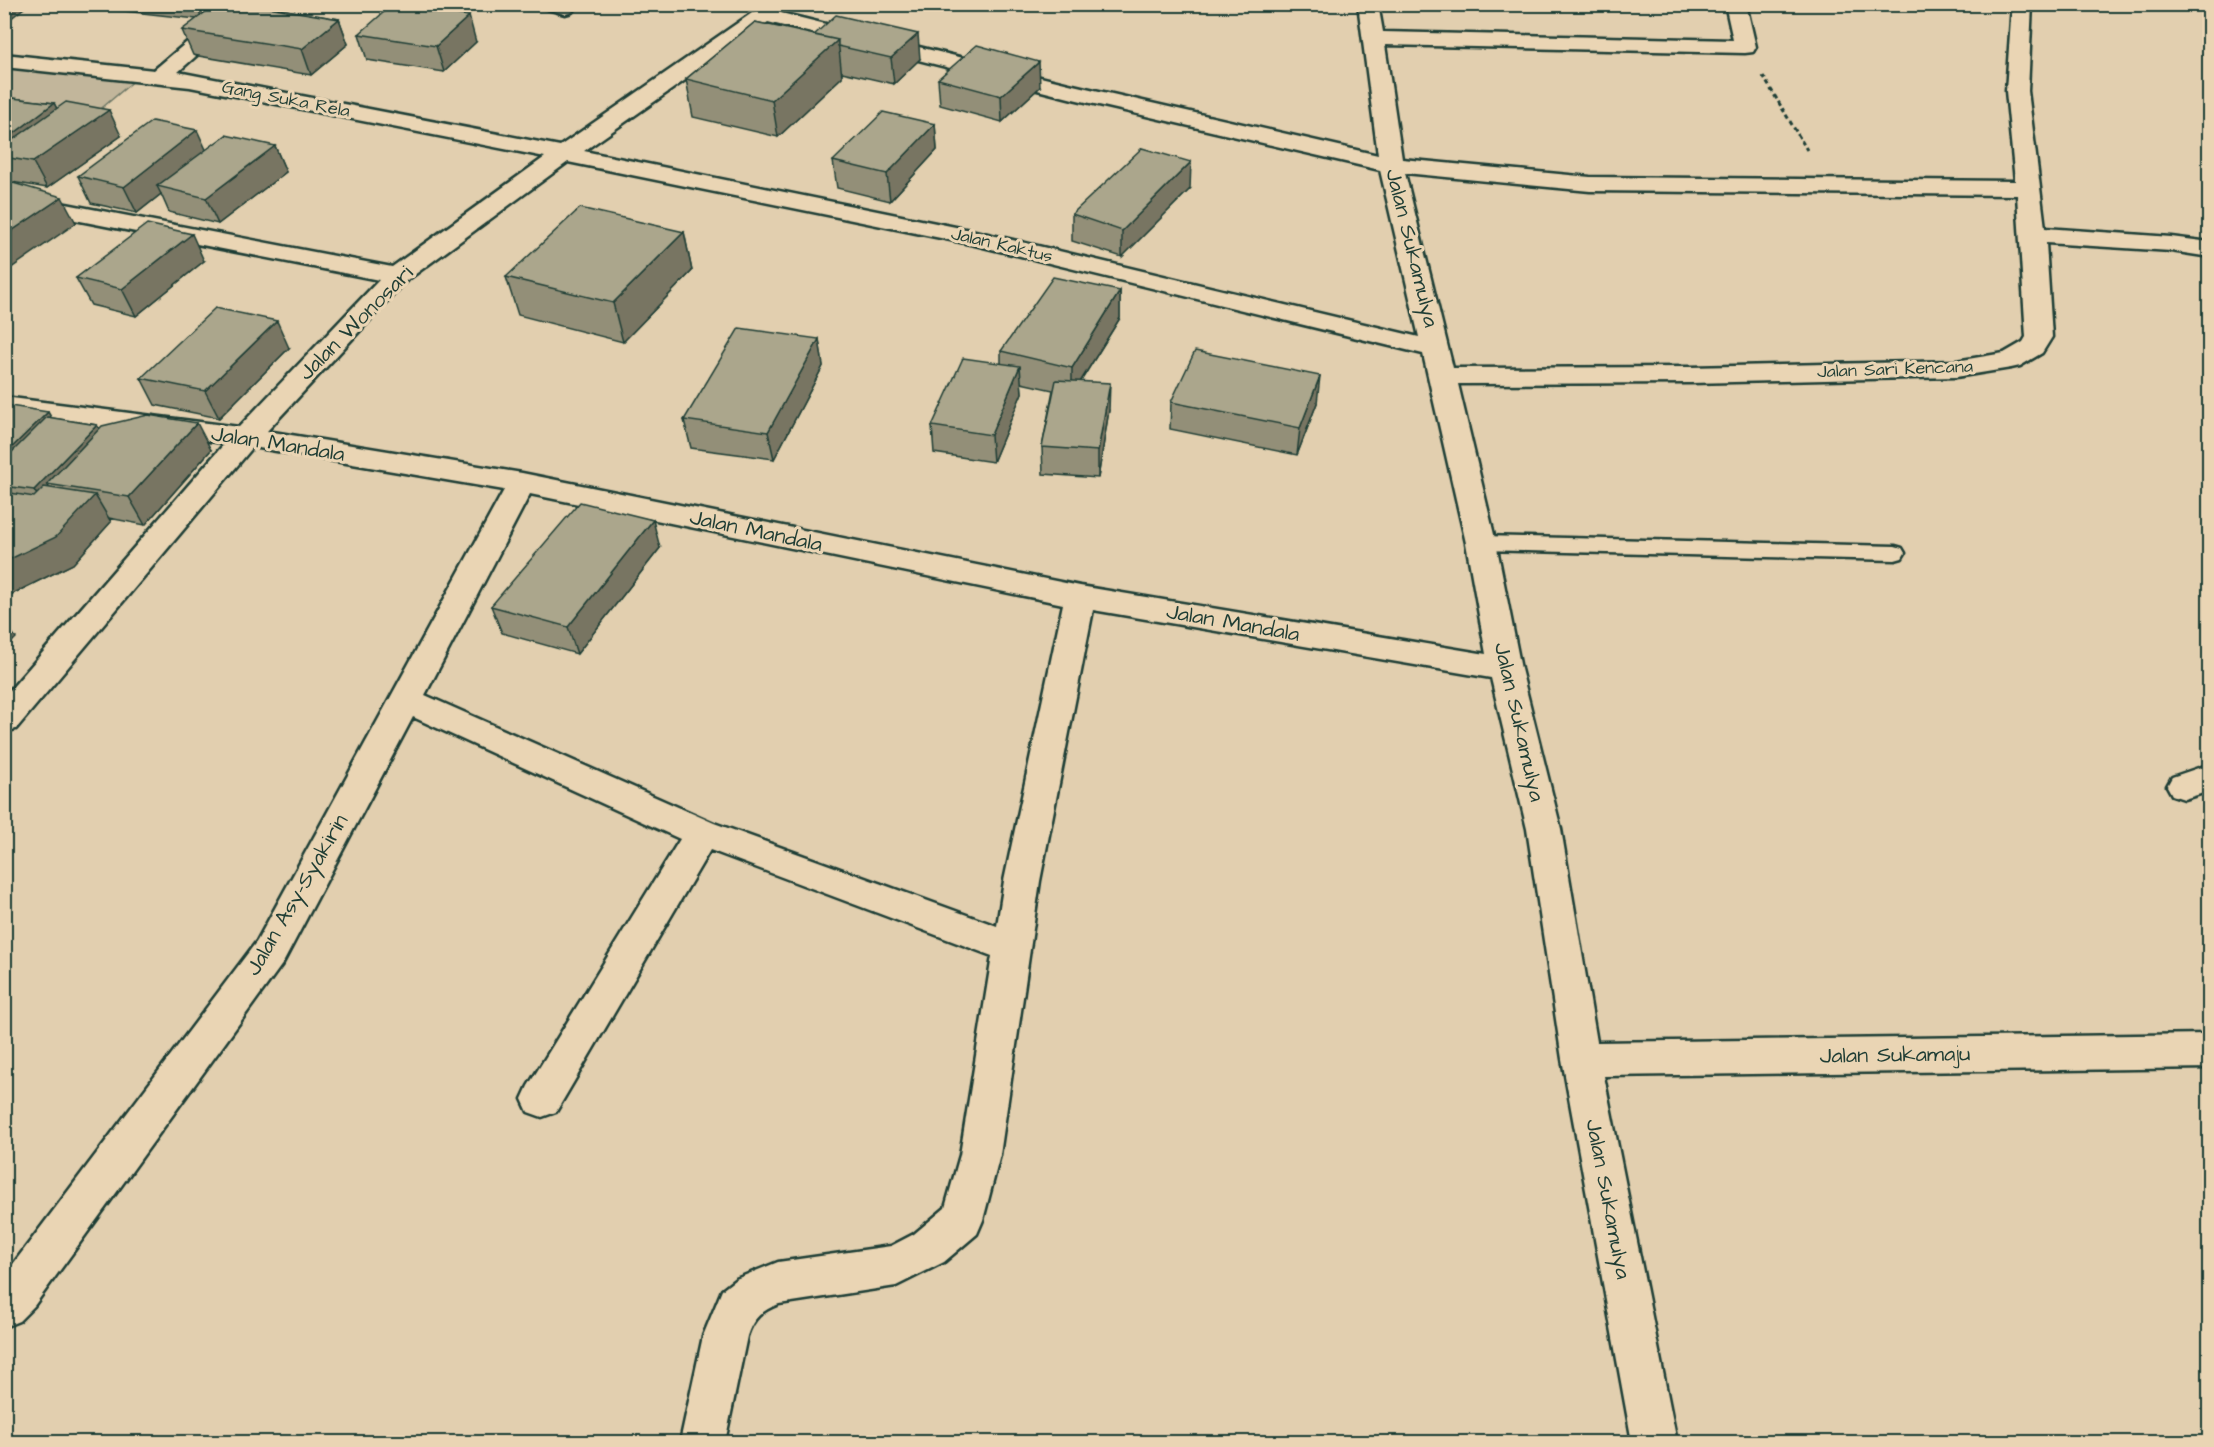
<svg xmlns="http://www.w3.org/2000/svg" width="2214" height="1447" viewBox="0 0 2214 1447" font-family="'Architects Daughter',sans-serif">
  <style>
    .green { fill: #c2b69b; stroke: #707a68; stroke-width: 1.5 }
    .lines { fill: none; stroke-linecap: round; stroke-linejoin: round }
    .service-casing { stroke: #1f3d34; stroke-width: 5 }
    .minor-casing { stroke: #1f3d34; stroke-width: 5 }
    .path { stroke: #1f3d34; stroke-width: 3; stroke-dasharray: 4.5 3; stroke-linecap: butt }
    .service { fill: #ead5b4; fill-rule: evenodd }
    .minor { fill: #ead5b4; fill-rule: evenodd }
    .wall { fill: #938f78; stroke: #1f3d34; stroke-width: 1.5 }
    .shaded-wall { fill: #787462; stroke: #1f3d34; stroke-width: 1.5 }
    .building { fill: #aba68c; stroke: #1f3d34; stroke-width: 1.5 }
    .labels { text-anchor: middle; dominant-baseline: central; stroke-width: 6; stroke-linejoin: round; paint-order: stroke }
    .far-street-label { font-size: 18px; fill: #1f3d34; stroke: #ead5b4 }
    .street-label { font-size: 22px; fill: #1f3d34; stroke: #ead5b4 }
  </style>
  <rect width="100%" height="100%" fill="#e2cfaf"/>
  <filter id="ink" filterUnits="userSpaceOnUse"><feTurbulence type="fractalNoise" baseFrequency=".0167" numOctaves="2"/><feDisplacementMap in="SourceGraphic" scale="12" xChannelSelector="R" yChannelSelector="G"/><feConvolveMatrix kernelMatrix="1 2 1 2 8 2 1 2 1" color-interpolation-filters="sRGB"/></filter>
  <g filter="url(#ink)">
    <!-- green -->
    <path class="green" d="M12,66L136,79L84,123L5,114V72Z"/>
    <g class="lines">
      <defs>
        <path id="service" d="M1481,536L1895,546L1902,548L1905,553L1902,558L1895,560L1481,550L1474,548L1471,543L1474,538Z"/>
        <path id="minor" d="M232,4H255L178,72L560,146L765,4H790L781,13L1073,85L1378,155L1358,4H1378L1383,32L1733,40L1725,4H1746L1756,47L1753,52L1745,53L1385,45L1402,159L1590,177L2015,181L2006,91L2012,4H2032L2028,91L2045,228L2171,237L2210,242V257L2171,251L2046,243L2052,337L2042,353L2020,366L2011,368L1956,377L1691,383L1458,384L1496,543L1521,669L1561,829L1597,1042L2210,1034V1068L1604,1076L1677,1442H1632L1562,1059L1527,829L1491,678L1093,610L1040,881L1000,1155L983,1220L977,1234L944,1262L896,1286L779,1304C761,1311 753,1318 747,1336L725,1442H680L703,1336L722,1290L736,1279L778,1262L891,1246L914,1234L945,1208L960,1155L992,956L710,850L556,1112L542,1117L528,1112L522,1099L528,1086L680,839L413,717L283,963L34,1306L19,1321L4,1327V1276L257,941L504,490L253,447L16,729L4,732V697L225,443L4,415V397L239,427L379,280L4,206V192L392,267L545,157L190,87L4,67V54L154,70ZM768,22L1073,99L1380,170L1419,337L975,231L584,151ZM568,162L975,245L1423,354L1466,543L1486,654L1080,586L522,473L267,431L406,281ZM1405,173L1590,191L2017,195L2026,337L2023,342L2004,353L1956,361L1691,367L1453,368ZM530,494L1063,604L1004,881L997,926L714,823L425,695Z
          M541,4H573L575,8L572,12L565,14L544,8Z
          M2210,764V791L2184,799L2172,795L2167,786L2172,777Z"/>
      </defs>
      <!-- service casing -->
      <use href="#service" class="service-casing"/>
      <!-- minor casing -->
      <use href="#minor" class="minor-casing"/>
      <!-- path -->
      <path class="path" d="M1763,76L1807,150"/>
      <!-- service -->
      <use href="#service" class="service"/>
      <!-- minor -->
      <use href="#minor" class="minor"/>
    </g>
    <!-- wall -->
    <path class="wall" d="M96,4H250L339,19L348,44L311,75L193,55L182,30L197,19L97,8Z
      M755,22L920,59L894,84L842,72V77L778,137L693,117L686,79Z
      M359,34L476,42L444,72L367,60Z
      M938,79L1040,87L1002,122L940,105Z
      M4,97L54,103L57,109L121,136L47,188L6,181L4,179Z
      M935,124L937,150L890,201L837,188L833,161Z
      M275,146L286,172L218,224L169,212L161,194L137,213L91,203L78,176L206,150Z
      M1190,189L1122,257L1072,241V214Z
      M684,232L692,271L623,342L518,315L506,277Z
      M204,261L136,316L91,305L76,278Z
      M1120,291V318L1081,381L1109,410L1098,478L1043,474L1042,447L1053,390L1021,383L1022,393L993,462L934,453L932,426L1001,364V351Z
      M819,339L823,366L774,459L691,448L684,420Z
      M289,348L219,418L155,405L141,378Z
      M1171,402L1317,403L1297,455L1170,429Z
      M4,405L52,418L97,425L99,429L211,450L145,525L109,518L111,522L73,564L4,598Z
      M660,548L577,654L502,633L491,606Z"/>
    <!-- shaded-wall -->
    <path class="shaded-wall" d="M4,4H29L4,24Z
      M196,4H220L202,19Z
      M469,16L476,42L444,72L436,46Z
      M339,19L348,44L311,75L302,49Z
      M918,34L920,59L894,84L891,58Z
      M838,40L842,77L778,137L772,100Z
      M1039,62L1040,87L1002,122L1001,96Z
      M54,103L67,129L4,157V141Z
      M109,110L121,136L47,188L33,162Z
      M935,124L937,150L890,201L887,174Z
      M197,130L209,156L157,186L161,194L137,213L124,187Z
      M275,146L286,172L218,224L206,198Z
      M1191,162L1190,189L1122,257V231Z
      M62,197L76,223L4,273V236Z
      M684,232L692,271L623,342L613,303Z
      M192,234L204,261L136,316L122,289Z
      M1120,291V318L1072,395V368Z
      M277,321L289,348L219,418L205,391Z
      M819,339L823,366L774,459L768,432Z
      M1020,366L1022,393L993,462L991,435Z
      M1320,376L1317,403L1297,455L1300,428Z
      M1110,383L1109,410L1098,478V451Z
      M48,412L64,439L4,486V455Z
      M197,423L211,450L145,525L129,497Z
      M97,425L113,453L47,484L61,507L51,518L34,490Z
      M95,495L111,522L73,564L4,598V562Z
      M653,520L660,548L577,654L568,627Z
      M4,622L16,638L4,650Z"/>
    <!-- building -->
    <path class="building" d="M216,4H250L339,19L302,49L182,30Z
      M392,5L469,16L436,46L359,34Z
      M836,15L918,34L891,58L838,46V40L814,35Z
      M755,22L838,40L772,100L686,79Z
      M977,45L1039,62L1001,96L938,79Z
      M4,97L54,103L4,141Z
      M66,102L109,110L33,162L4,157V146Z
      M883,112L935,124L887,174L833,161Z
      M152,121L197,130L124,187L78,176Z
      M226,135L275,146L206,198L157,186Z
      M1142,148L1191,162L1122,231L1072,214Z
      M13,183L62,197L4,236V188Z
      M580,208L684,232L613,303L506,277Z
      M147,224L192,234L122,289L76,278Z
      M1053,277L1120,291L1072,368L1001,351Z
      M215,308L277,321L205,391L141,378Z
      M739,328L819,339L768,432L684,420Z
      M1195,351L1320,376L1300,428L1171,402Z
      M963,358L1020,366L991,435L932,426Z
      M1056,380L1110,383L1098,451L1042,447Z
      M4,405L48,412L4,455Z
      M148,415L197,423L129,497L47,484L102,426Z
      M47,417L97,425L34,490L4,486V460Z
      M44,487L95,495L56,537L4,562V492L34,497Z
      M580,502L653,520L568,627L491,606Z"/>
  </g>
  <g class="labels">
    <!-- far-street labels -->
    <g class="far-street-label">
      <text transform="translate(286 99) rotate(11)">Gang Suka Rela</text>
      <text transform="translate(1002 245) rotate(13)">Jalan Kaktus</text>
      <text transform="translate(1895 369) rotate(-2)">Jalan Sari Kencana</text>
    </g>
    <!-- street labels -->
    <g class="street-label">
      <text transform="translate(1412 248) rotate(76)">Jalan Sukamulya</text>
      <text transform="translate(356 323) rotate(-45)">Jalan Wonosari</text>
      <text transform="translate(278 444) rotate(9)">Jalan Mandala</text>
      <text transform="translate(756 531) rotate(12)">Jalan Mandala</text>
      <text transform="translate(1233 623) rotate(10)">Jalan Mandala</text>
      <text transform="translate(1519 722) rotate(77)">Jalan Sukamulya</text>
      <text transform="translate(297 895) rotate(-60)">Jalan Asy-Syakirin</text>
      <text transform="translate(1895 1055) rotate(-1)">Jalan Sukamaju</text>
      <text transform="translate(1608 1199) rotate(79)">Jalan Sukamulya</text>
    </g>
  </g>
  <!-- margin -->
  <rect width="2214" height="1447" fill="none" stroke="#ead5b4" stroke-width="24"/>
  <rect x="12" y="12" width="2190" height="1423" fill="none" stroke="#1f3d34" stroke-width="2" filter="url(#ink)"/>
</svg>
